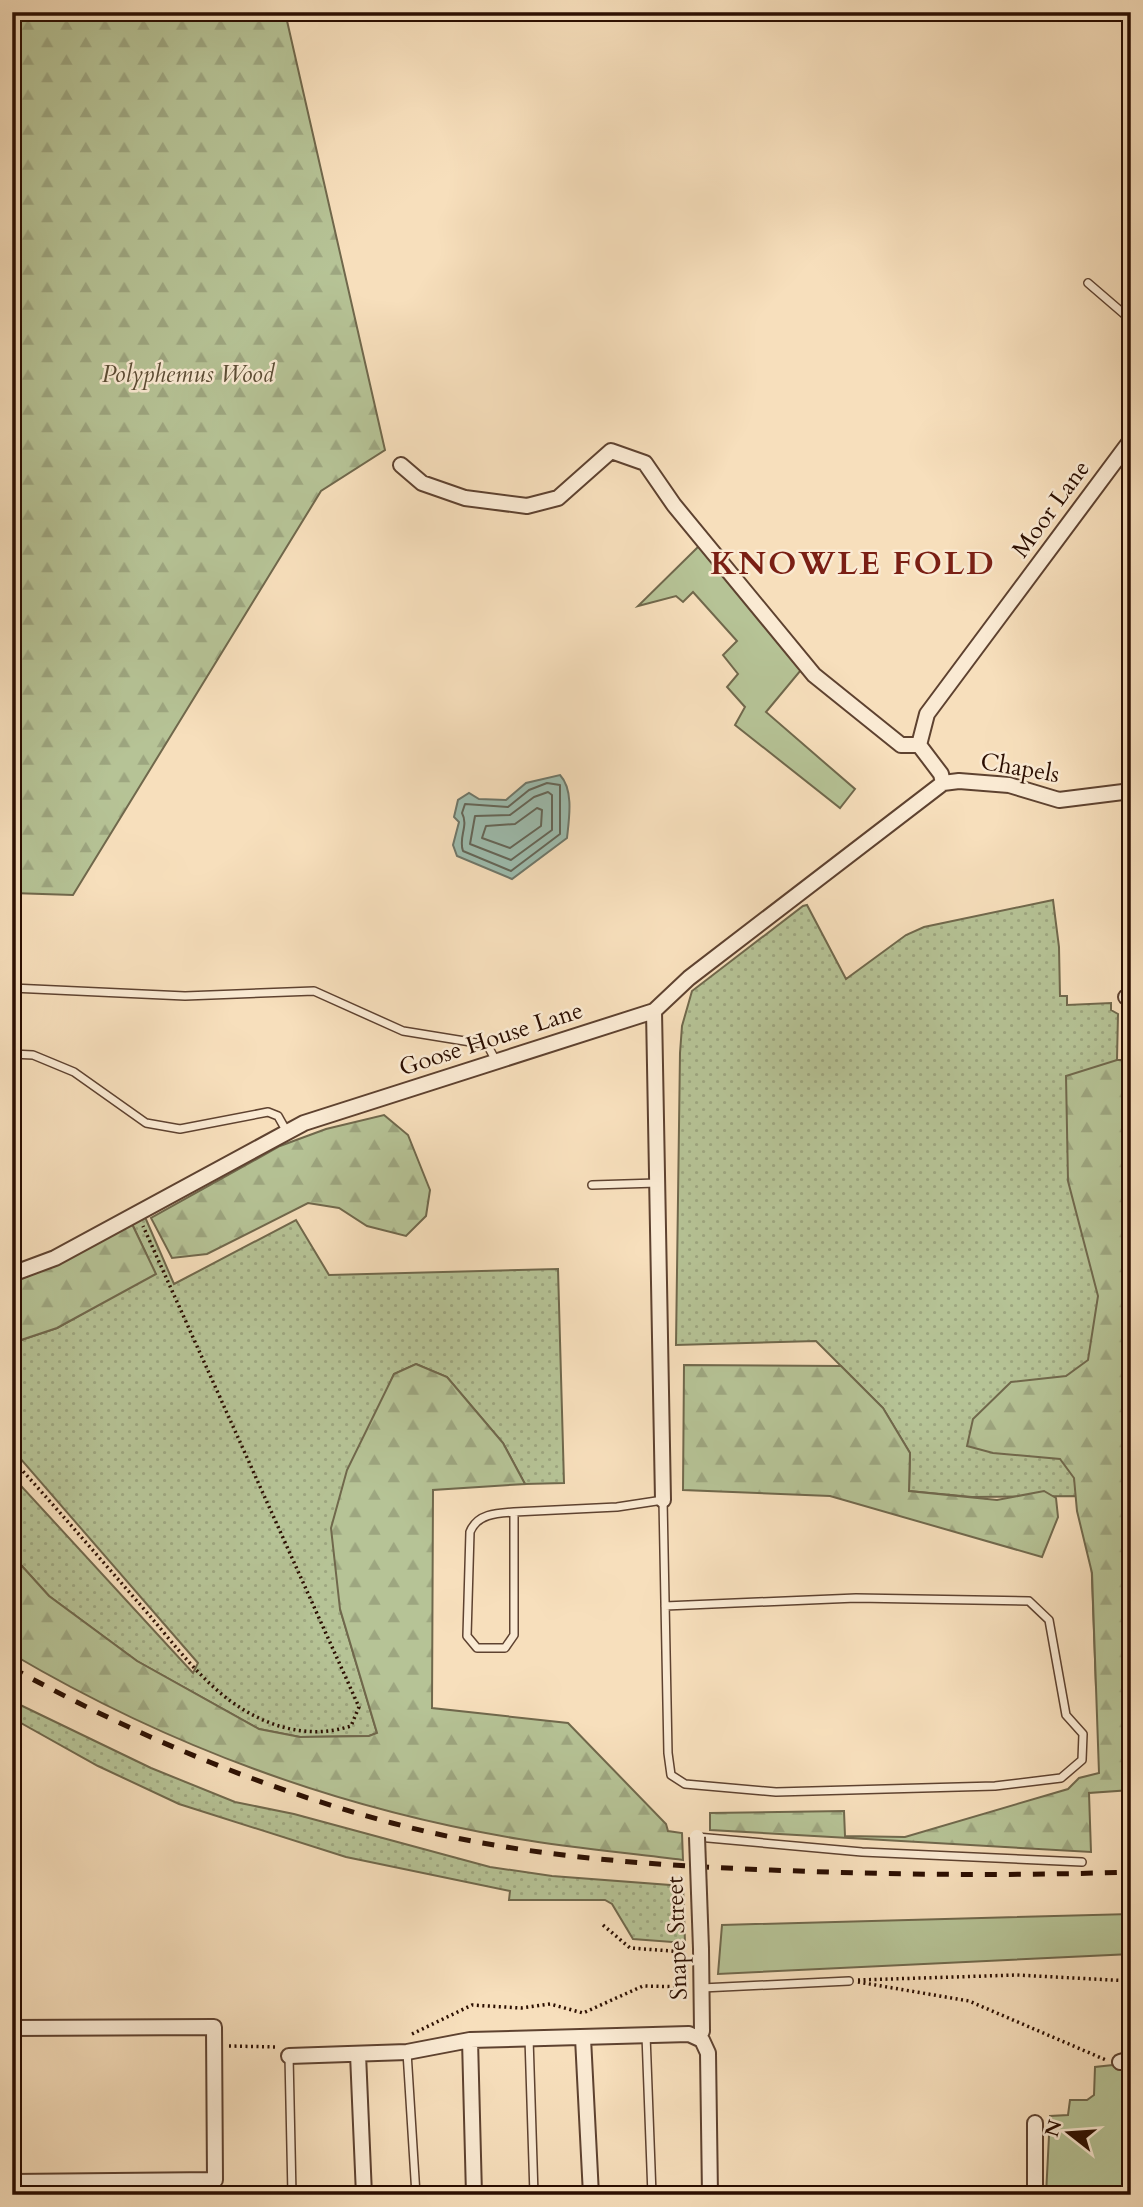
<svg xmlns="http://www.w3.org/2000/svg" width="1143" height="2207" viewBox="0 0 1143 2207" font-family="Cardo,serif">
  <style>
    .grass { fill: url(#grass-dots); stroke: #70684c; stroke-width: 2 }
    .forest { fill: url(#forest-firs); stroke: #70684c; stroke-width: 2 }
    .green { fill: #b6c396; stroke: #70684c; stroke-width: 2 }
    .water { fill: #9dbdaf; stroke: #6f7769; stroke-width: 2 }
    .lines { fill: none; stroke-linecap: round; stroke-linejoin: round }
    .shore { stroke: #646658; stroke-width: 2 }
    .service-casing { stroke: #5e4230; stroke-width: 10 }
    .minor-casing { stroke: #5e4230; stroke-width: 18 }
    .path { stroke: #2b0e01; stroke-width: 3.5; stroke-dasharray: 2 3.5; stroke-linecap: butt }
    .service { stroke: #faead3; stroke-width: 7 }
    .minor { stroke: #faead3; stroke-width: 14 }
    .rail { stroke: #2b0e01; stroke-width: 5; stroke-dasharray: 12 12; stroke-linecap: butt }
    .minor-bridge-casing { stroke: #5e4230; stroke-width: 18; stroke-linecap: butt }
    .minor-bridge { stroke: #faead3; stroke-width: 14 }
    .labels { text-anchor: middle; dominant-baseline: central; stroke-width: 5; stroke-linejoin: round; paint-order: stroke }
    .park-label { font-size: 24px; font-style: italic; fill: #5c4d35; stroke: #faead3 }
    .street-label { font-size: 24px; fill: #2b0e01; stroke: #faead3 }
    .district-label { font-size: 32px; font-weight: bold; letter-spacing: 2px; fill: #7a1f14; stroke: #faead3 }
  </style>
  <defs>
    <pattern id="grass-dots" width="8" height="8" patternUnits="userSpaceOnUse" patternTransform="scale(1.75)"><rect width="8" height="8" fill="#b6c396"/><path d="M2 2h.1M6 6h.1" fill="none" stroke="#9da680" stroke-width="1.8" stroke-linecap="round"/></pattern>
    <pattern id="forest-firs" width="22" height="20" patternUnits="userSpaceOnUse" patternTransform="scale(1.75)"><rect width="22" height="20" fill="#b6c396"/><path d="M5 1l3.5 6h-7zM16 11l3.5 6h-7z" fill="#9da680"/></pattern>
  </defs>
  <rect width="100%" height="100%" fill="#f7dfbc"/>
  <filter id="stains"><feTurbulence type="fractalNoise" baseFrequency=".00286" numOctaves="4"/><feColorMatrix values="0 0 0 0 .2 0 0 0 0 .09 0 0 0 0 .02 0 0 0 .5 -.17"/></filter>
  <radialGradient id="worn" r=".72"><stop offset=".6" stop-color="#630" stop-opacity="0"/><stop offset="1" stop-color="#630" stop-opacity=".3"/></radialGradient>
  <!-- grass -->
  <path class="grass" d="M1053,900L1059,947L1060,996H1067V1005L1111,1003V1010L1118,1014L1117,1060H1131L1096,1687L1089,1496L972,1497L909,1491L910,1453L883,1408L816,1341L676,1345L680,1053L682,1026L692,991L803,906L807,905L846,979L906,935L924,927Z
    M145,1217L174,1284L296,1220L329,1275L558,1269L564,1483L525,1484L503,1443L447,1377L416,1364L394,1374L377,1413L340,1609L377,1733L369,1736L300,1737L259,1729L137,1661L49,1596L12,1555V1476L193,1673L198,1663L12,1449V1343L57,1328L155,1273L132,1224Z
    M12,1701L151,1768L235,1802L294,1814L490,1867L552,1876L683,1886L685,1943L633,1939L612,1904L605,1900H509L510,1891L346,1857L179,1804L98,1766L12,1718Z"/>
  <!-- forest -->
  <path class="forest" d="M12,12H285L385,450L321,491L73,895L12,893Z
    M1117,1060H1131V1790L1089,1793L1091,1852L710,1830V1813L844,1811L845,1836L905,1837L1068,1789L1079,1778L1099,1773L1092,1573L1077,1511L1074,1478L1060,1459L993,1453L967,1446L973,1419L1011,1382L1066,1376L1088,1360L1098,1296L1068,1181L1066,1076Z
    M384,1115L408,1135L430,1190L426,1216L406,1236L367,1226L339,1208L308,1203L207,1254L172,1258L151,1218L280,1146L326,1129Z
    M132,1224L156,1274L57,1328L12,1343V1282L57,1265Z
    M416,1364L447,1377L503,1443L525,1484L433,1490L432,1708L568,1723L666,1824L668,1831L682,1833L683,1860C628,1853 573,1848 519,1839C340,1809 168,1746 12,1654V1555L49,1596L137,1661L259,1729L300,1737L369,1736L377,1733L340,1609L331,1528L347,1470L394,1374Z
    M684,1365L841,1366L883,1408L910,1453L909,1491L997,1500L1044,1491L1056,1498L1058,1517L1042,1557L830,1496L683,1490Z"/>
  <!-- green -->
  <path class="green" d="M700,545L801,670L766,712L855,789L840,808L735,725L745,707L727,687L738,674L723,655L737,641L693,592L683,602L676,596L638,606Z
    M1131,1914V1954L718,1974L722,1925Z
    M1131,2063V2195H1046L1050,2116L1068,2115L1070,2100H1087L1094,2095L1095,2067Z"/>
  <!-- water -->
  <path class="water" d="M560,775C574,790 569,819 567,838L512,879L457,856L453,845L459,822L454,817L458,800L469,793L479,799L506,800L526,783Z"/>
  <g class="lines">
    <!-- shore -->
    <path class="shore" d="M547,783L560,785V834L511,871L463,851C458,837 469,826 462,813L465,804L508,807L529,790Z
      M548,792L552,795V830L511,860L470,844L475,816L510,815L534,797Z
      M537,808L542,810L541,826L510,848L482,838L486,826L515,824Z"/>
    <defs>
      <path id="service" d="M1088,283L1131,320
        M12,988L185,996L314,991L403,1031L483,1044L489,1048L496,1061
        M12,1054L33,1055L74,1072L146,1123L180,1129L268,1112L278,1116L287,1132
        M592,1185L657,1183
        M514,1512V1635L505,1648H477L467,1636L470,1532C477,1514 496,1513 514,1512L617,1507L663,1500L668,1753L671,1775L685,1784L776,1792L995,1786L1061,1778L1082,1760L1083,1734L1066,1715L1049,1620L1029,1601L856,1598L665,1606
        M697,1837L862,1852L1082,1862
        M702,1988L849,1981
        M646,2035L652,2195
        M529,2038L534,2195
        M407,2052L416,2195
        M289,2056L292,2195"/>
      <path id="minor" d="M401,465L422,483L465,498L527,506L558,498L611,451L645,463L674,505L814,675L901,745H919L941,774L943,783
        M919,745L927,714L1131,440
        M1126,997H1131
        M654,1011L663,1500
        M12,1274L55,1258L304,1123L654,1011L689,978L943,783L959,781L1009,785L1059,800L1131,791
        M12,2028L214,2027L215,2180L12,2182
        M699,2037L702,2031L701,1949
        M583,2038L591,2195
        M470,2040L474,2195
        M358,2054L364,2195
        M289,2056L407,2052L470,2040L689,2034L702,2040L708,2053L710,2195
        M1120,2062L1131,2059
        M1035,2123V2195"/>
    </defs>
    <!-- service casing -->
    <use href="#service" class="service-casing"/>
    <!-- minor casing -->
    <use href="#minor" class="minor-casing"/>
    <!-- path -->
    <path class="path" d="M12,1459C59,1511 104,1563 150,1616C177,1648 207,1688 244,1710C277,1730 314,1738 351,1726L359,1707L143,1226
      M603,1925L630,1948L685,1952
      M858,1980L1017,1975L1131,1981
      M858,1982L969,2001L1106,2060
      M412,2034L472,2005L521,2008L550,2004L583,2013L643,1986L686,1987
      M229,2046L278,2047"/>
    <!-- service -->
    <use href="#service" class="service"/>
    <!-- minor -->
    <use href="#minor" class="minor"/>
    <!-- rail -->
    <path class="rail" d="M12,1668C134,1735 258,1787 392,1823C516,1856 644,1865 771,1870C891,1875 1011,1876 1131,1872"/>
    <defs>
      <path id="minor-bridge" d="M697,1837L701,1949"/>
    </defs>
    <!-- minor-bridge casing -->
    <use href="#minor-bridge" class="minor-bridge-casing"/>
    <!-- minor-bridge -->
    <use href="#minor-bridge" class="minor-bridge"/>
  </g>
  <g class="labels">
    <!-- park labels -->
    <g class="park-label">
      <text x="188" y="374">Polyphemus Wood</text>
    </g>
    <!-- street labels -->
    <g class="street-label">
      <text transform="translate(1051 509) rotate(-54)">Moor Lane</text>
      <text transform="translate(1020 768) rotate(10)">Chapels</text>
      <text transform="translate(491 1039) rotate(-18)">Goose House Lane</text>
      <text transform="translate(677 1938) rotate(-92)">Snape Street</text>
    </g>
    <!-- district labels -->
    <g class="district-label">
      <text x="853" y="564">KNOWLE FOLD</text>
    </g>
  </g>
  <!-- margin -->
  <rect width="1143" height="2207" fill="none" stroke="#f7dfbc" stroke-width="42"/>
  <rect x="14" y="14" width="1115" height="2179" fill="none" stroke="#2b0e01" stroke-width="3.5"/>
  <rect x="21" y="21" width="1101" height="2165" fill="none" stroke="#2b0e01" stroke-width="2"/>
  <!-- north arrow -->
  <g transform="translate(1069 2133) rotate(287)" stroke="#faead3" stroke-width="5" paint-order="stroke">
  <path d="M0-5L12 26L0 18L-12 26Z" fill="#2b0e01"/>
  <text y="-10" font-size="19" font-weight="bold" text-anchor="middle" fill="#2b0e01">N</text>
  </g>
  <rect width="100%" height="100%" filter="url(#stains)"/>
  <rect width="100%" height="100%" fill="url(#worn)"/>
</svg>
